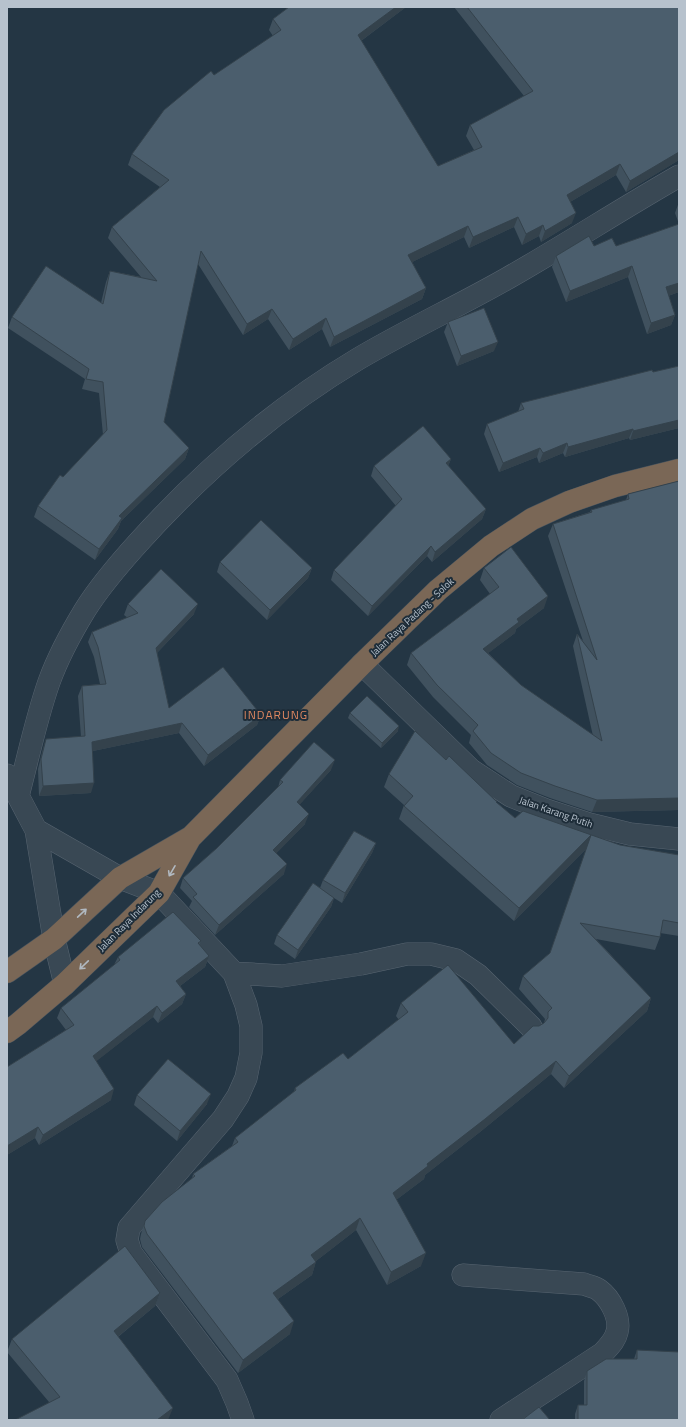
<svg xmlns="http://www.w3.org/2000/svg" width="686" height="1427" viewBox="0 0 686 1427" font-family="'Titillium Web',sans-serif">
  <style>
    .lines { fill: none; stroke-linecap: round; stroke-linejoin: round }
    .street-casing { stroke: #586571; stroke-width: 23 }
    .highway-casing { stroke: #44525e; stroke-width: 23 }
    .street { stroke: #394854; stroke-width: 22 }
    .highway { stroke: #7a6756; stroke-width: 22 }
    .wall { fill: #40515e }
    .shaded-wall { fill: #34424c }
    .building { fill: #4b5e6d; stroke: #34424c }
    .oneway { stroke: #b1b9c1 }
    .labels { text-anchor: middle; dominant-baseline: central; stroke-width: 4; stroke-linejoin: round; paint-order: stroke }
    .street-label { font-size: 10px; fill: #b7c2cd; stroke: #1e2d39 }
    .quarter-label { font-size: 12px; letter-spacing: 1px; fill: #df8760; stroke: #1e2d39 }
  </style>
  <rect width="100%" height="100%" fill="#243644"/>
  <g class="lines">
    <defs>
      <path id="street" d="M362,664L471,770L511,796L546,810L589,824L630,834L679,839
        M7,775L36,830L54,939L65,984
        M18,796C28,758 36,719 49,682C58,657 71,633 85,610C100,586 119,564 138,543C202,472 276,408 358,359C407,330 459,306 508,278C566,245 621,209 679,176
        M36,830L120,878L159,893L234,973L246,1005L251,1026V1053L246,1078L238,1096L223,1119L129,1228L127,1240L131,1253L227,1380L237,1403L243,1420
        M234,973L282,976L361,964L407,954H431L456,960L478,975L531,1027
        M463,1275L584,1284C588,1286 595,1287 599,1290C610,1298 621,1318 617,1332C615,1341 609,1346 603,1353L501,1420"/>
      <path id="highway" d="M7,972L54,939L120,878L191,837L362,664L438,590L491,546L532,519L569,502L615,486L679,470
        M7,1032L18,1024L65,984L159,893L190,838"/>
    </defs>
    <!-- street casing -->
    <use href="#street" class="street-casing"/>
    <!-- highway casing -->
    <use href="#highway" class="highway-casing"/>
    <!-- street -->
    <use href="#street" class="street"/>
    <!-- highway -->
    <use href="#highway" class="highway"/>
  </g>
  <!-- wall -->
  <path class="wall" d="M289,7H406L361,41L438,166L474,150L466,136L470,125L524,96L454,7H679V160L626,192L616,175L570,202L572,223L541,242L539,236L522,245L514,227L469,248L464,237L412,262L426,288L422,299L330,347L322,329L289,350L268,319L243,335L198,264L164,422L189,448L185,459L121,521L118,529L95,560L34,517L38,506L63,477L103,435L99,393L82,389L85,379L8,328L12,317L101,303L106,282L110,271L141,277L108,238L112,227L160,187L128,165L132,154L214,75L273,36L269,30L273,19Z
    M679,202V224L675,213Z
    M679,224V292L668,296L675,315L671,325L647,334L628,277L566,302L552,267L556,256L594,246H616Z
    M448,322L494,351L457,366L444,332Z
    M679,366V428L630,440L629,438L565,457L563,453L539,463L537,457L499,472L484,434L487,424L518,412L521,403Z
    M451,459L448,466L486,509L482,519L432,562L427,556L368,616L331,580L334,570L396,506L371,476L374,466Z
    M679,481V810L592,812L550,798L517,785L487,765L469,743L471,735L433,697L407,665L411,653L490,594L480,580L484,568L544,608L516,629L515,633L488,653L521,685L593,736L573,646L577,634L583,641L548,536L553,524L590,512L591,510L626,500L628,494Z
    M220,562L312,568L308,578L267,620L217,572Z
    M128,604L194,614L157,653L169,708L261,715L257,725L204,766L179,733L93,751L91,793L39,796L38,769L43,749L46,739L81,737L78,696L82,686L100,684L94,657L88,642L92,632L128,618L124,615Z
    M350,713L398,731L381,748L348,718Z
    M446,760L497,802V803L515,818L620,845L679,855V936L660,933V937L655,950L596,939L651,998L647,1011L564,1088L551,1074L480,1132L425,1175L424,1179L396,1200L421,1266L387,1285L356,1230L316,1261L312,1275L278,1299L290,1334L238,1373L142,1247L140,1239L141,1234L145,1221L192,1179L193,1174L232,1146L235,1138L294,1092L295,1088L348,1059L399,1020L396,1016L401,1003L514,1044L539,1026L544,1023L545,1019L519,989L523,976L550,953L587,848L514,921L399,819L404,805L384,787L389,774Z
    M331,770L299,805L305,824L276,853L284,874L215,935L189,907L192,901L180,888L183,878L217,848L278,788L280,780Z
    M376,843L372,853L342,903L334,898L331,907L295,959L274,944L277,935L320,888L323,880Z
    M201,941L199,945L209,956L205,967L180,986L186,994L182,1004L158,1023L153,1017L96,1061L111,1100L39,1145L35,1138L7,1155V1067L66,1030L57,1018L61,1008L114,965L118,957Z
    M137,1095L207,1104L177,1141L134,1105Z
    M160,1293L155,1306L118,1337L168,1420L49,1402L7,1352L12,1339Z
    M637,1350L679,1420H575V1414L578,1405H584V1381L587,1371L634,1359Z"/>
  <!-- shaded-wall -->
  <path class="shaded-wall" d="M396,7H406L354,46L358,35Z
    M679,152V160L626,192L630,181Z
    M620,164L616,175L563,206L567,195Z
    M576,213L572,223L541,242L545,231Z
    M518,217L514,227L469,248L473,237Z
    M543,225L539,236L522,245L526,234Z
    M468,226L464,237L404,266L408,255Z
    M632,266L628,277L566,302L570,291Z
    M679,283V292L662,298L666,287Z
    M426,288L422,299L330,347L334,337Z
    M272,309L268,319L243,335L247,324Z
    M675,315L671,325L647,334L651,323Z
    M326,318L322,329L289,350L293,339Z
    M498,342L494,351L457,366L461,356Z
    M679,420V428L630,440L633,431Z
    M633,429L629,438L565,457L568,447Z
    M567,443L563,453L539,463L543,453Z
    M189,448L185,459L121,521L118,529L95,560L99,549L119,516Z
    M540,448L537,457L499,472L503,463Z
    M451,459L447,469L446,463Z
    M486,509L482,519L432,562L435,552Z
    M431,546L427,556L368,616L372,606Z
    M312,568L308,578L267,620L270,610Z
    M548,596L544,608L516,629L515,633L479,660L483,649L517,619Z
    M198,604L194,614L152,658L156,648Z
    M261,715L257,725L204,766L208,755Z
    M182,723L179,733L88,752L92,742Z
    M399,726L398,731L381,748L382,743Z
    M335,760L331,770L293,812L297,802Z
    M94,783L91,793L39,796L43,786Z
    M679,798V810L592,812L597,800Z
    M309,814L305,824L270,860L273,850Z
    M591,835L587,848L514,921L519,908Z
    M376,843L372,853L342,903L345,893Z
    M287,864L284,874L215,935L219,925Z
    M334,898L331,907L295,959L298,950Z
    M209,956L205,967L172,992L176,981Z
    M186,994L182,1004L158,1023L162,1013Z
    M651,998L647,1011L564,1088L569,1076Z
    M157,1006L153,1017L89,1067L93,1056Z
    M556,1061L551,1074L480,1132L425,1175L424,1179L388,1206L393,1193L427,1164Z
    M114,1089L111,1100L39,1145L43,1135Z
    M211,1094L207,1104L177,1141L180,1131Z
    M38,1127L35,1138L7,1155V1146Z
    M360,1218L356,1230L307,1268L311,1255Z
    M426,1253L421,1266L387,1285L391,1272Z
    M316,1262L312,1275L268,1306L273,1293Z
    M160,1293L155,1306L109,1344L114,1331Z
    M294,1321L290,1334L238,1373L243,1360Z
    M173,1408L168,1420H157Z"/>
  <!-- building -->
  <path class="building" d="M289,7H396L358,35L438,166L482,147L470,125L533,91L467,7H679V152L630,181L620,164L567,195L576,213L545,231L543,225L526,234L518,217L473,237L468,226L408,255L426,288L334,337L326,318L293,339L272,309L247,324L201,251L164,422L189,448L119,516L122,518L99,549L38,506L60,475L63,477L107,430L103,382L86,379L89,369L12,317L46,266L103,304L110,271L157,281L112,227L169,180L132,154L164,110L211,71L214,75L281,30L273,19Z
    M679,224V283L666,287L675,315L651,323L632,266L570,291L556,256L589,236L594,246L612,238L616,246Z
    M484,308L498,342L461,356L448,322Z
    M679,366V420L633,431V429L568,447L567,443L543,453L540,448L503,463L487,424L524,409L521,403L652,370L653,372Z
    M423,426L451,459L446,463L486,509L435,552L431,546L372,606L334,570L402,499L374,466Z
    M679,481V798L597,800L555,786L521,773L491,753L473,731L478,725L437,685L411,653L499,587L484,568L511,547L548,596L517,619L519,622L483,649L521,685L602,741L577,634L597,660L553,524L592,512L591,510L629,499L628,494Z
    M261,520L312,568L270,610L220,562Z
    M161,569L198,604L156,648L169,708L223,667L261,715L208,755L182,723L92,742L94,783L43,786L41,759L46,739L85,736L82,686L106,684L98,647L92,632L138,613L128,604Z
    M367,696L399,726L382,743L350,713Z
    M415,731L446,760L449,756L497,802H496L515,818L523,811L620,845L679,855V923L663,920L660,937L580,923L651,998L569,1076L556,1061L485,1119L427,1164L428,1166L393,1193L426,1253L391,1272L360,1218L311,1255L316,1262L273,1293L294,1321L243,1360L147,1234L144,1226L145,1221L162,1202L195,1176L193,1174L238,1142L235,1138L296,1090L295,1088L343,1053L348,1059L408,1012L401,1003L448,965L514,1044L533,1026H539L544,1023L548,1018V1012L552,1008L523,976L550,953L591,835L519,908L404,806L413,796L389,774Z
    M314,742L335,760L297,802L309,814L273,850L287,864L219,925L193,897L197,894L183,878L217,848L283,782L280,780Z
    M354,831L376,843L345,893L323,880Z
    M313,883L334,898L298,950L277,935Z
    M173,912L201,941L198,943L209,956L176,981L186,994L162,1013L157,1006L93,1056L114,1089L43,1135L38,1127L7,1146V1067L74,1025L61,1008L120,960L118,957Z
    M168,1059L211,1094L180,1131L137,1095Z
    M125,1246L160,1293L114,1331L173,1408L157,1420H15L60,1397L12,1339Z
    M637,1350L679,1352V1420H578V1405H587V1371L606,1359H637Z
    M539,1407L550,1420H522Z"/>
  <!-- one-way arrows -->
  <defs><path id="oneway-shaft" d="M-6 0H5M1.5-3L5.5 0L1.5 3" fill="none" stroke-width="1.6" stroke-linecap="round" stroke-linejoin="round"/></defs>
  <g class="oneway">
    <use href="#oneway-shaft" transform="translate(172 871) rotate(120)"/>
    <use href="#oneway-shaft" transform="translate(82 913) rotate(-43)"/>
    <use href="#oneway-shaft" transform="translate(84 965) rotate(136)"/>
  </g>
  <g class="labels">
    <!-- street labels -->
    <g class="street-label">
      <text transform="translate(412 617) rotate(-43)">Jalan Raya Padang - Solok</text>
      <text transform="translate(556 812) rotate(19)">Jalan Karang Putih</text>
      <text transform="translate(129 920) rotate(-45)">Jalan Raya Indarung</text>
    </g>
    <!-- quarter labels -->
    <g class="quarter-label">
      <text x="276" y="714">INDARUNG</text>
    </g>
  </g>
  <!-- border -->
  <rect width="686" height="1427" fill="none" stroke="#b7c2cd" stroke-width="16"/>
</svg>
